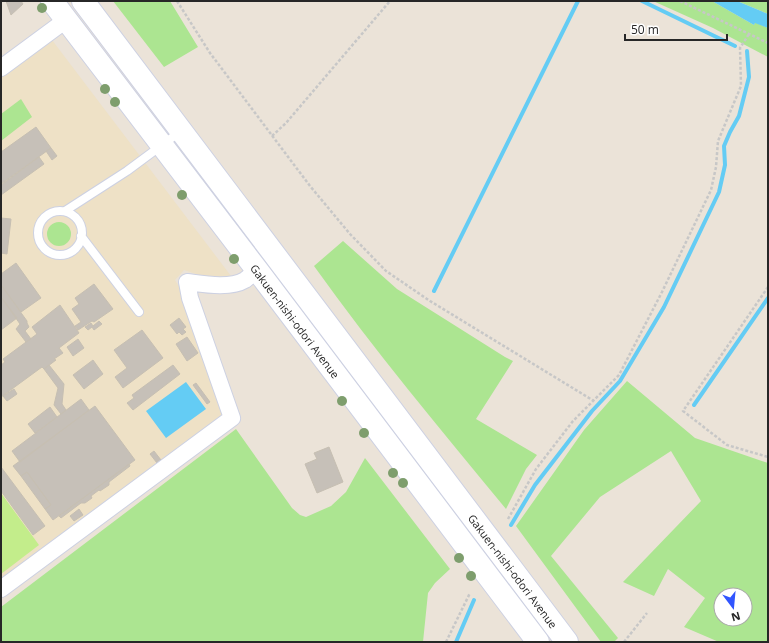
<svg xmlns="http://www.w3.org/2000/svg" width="769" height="643" viewBox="0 0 769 643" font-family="'Open Sans',sans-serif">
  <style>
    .education { fill: #eee1c6 }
    .green { fill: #ace591; fill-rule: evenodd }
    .pitch { fill: #c3ed8b }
    .water { fill: #64ccf4 }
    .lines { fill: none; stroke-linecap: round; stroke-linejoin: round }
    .stream { stroke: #64ccf4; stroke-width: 4 }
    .building { fill: #c6c0b8; stroke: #c6bfb2 }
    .lane-casing { stroke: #cdd1e2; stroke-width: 10 }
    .street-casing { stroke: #cdd1e2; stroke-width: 18 }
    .secondary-casing { stroke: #cdd1e2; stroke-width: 24 }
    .path { stroke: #c7c7c7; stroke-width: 2.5; stroke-dasharray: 3 2; stroke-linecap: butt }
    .lane { stroke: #fff; stroke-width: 8 }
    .street { stroke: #fff; stroke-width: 16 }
    .secondary { stroke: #fff; stroke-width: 22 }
    .tree { fill: #7e9e6d }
    .labels { text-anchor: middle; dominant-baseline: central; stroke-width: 4; stroke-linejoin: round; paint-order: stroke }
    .street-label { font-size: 11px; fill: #272727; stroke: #fff }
  </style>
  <rect width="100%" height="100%" fill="#ebe3d8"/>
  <!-- education -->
  <path class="education" d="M52,40L231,276L208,278L184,270L175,280L184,295L224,412L222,419L1,581V78Z"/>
  <!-- green -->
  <path class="green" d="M113,1H170L198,47L164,67Z
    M653,1H712L754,25L755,22L768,28V57L713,28Z
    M737,1H768V14Z
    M21,99L32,117L1,141V114Z
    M47 234a12 12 0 1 1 24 0a12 12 0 1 1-24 0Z
    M343,241L397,289L505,357L513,361L476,419L537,455L526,469L506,509C440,429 374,350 314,266Z
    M627,381L695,438L768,463V642H719L684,627L705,598L668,569L654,596L623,582L701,501L671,451L600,497L551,556L618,638L614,642H601L516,526L584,430ZM721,595H745V619H721Z
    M236,429L292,508L300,515L306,517L331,506L346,492L365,458L450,569L435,583L428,593L423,642H1V607Z"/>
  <!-- pitch -->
  <path class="pitch" d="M1,493L39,545L1,574Z"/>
  <!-- water -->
  <path class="water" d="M712,1H737L768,14V28L755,23L754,25Z
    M186,382L206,409L166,438L146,411Z"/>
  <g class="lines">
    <!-- stream -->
    <path class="stream" d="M642,1L735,46
      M434,291L578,1
      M694,405L768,298
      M511,525L535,485L592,411L620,381L664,307L719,192L725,165L724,146L730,132L739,116L749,77L747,51
      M456,642L474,600"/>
  </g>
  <!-- building -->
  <path class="building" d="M6,1H21L23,4L11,15Z
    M36,127L51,148L1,184V152Z
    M51,148L57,156L52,160L46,151Z
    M39,157L44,164L1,195V185Z
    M1,218L11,219L7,254L1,253Z
    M16,263L41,298L21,312L1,285V274Z
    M94,284L113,309L94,322L92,321L78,330L75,326L81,322L72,309L79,304L75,298Z
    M1,285L27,321V323L29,327L25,331L31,339L26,342L16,329L20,324L1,297Z
    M1,297L17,318L1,330Z
    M60,305L79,333L59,348L63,353L54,359L56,360L44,369L42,367L1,397V365L5,362L3,359L37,334L32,327Z
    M179,318L186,327L183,329L186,332L182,335L179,332L177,334L170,325Z
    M99,321L102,324L94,330L92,327L88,330L85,327L91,323L93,326Z
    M142,330L163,358L123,388L115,377L127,368L114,350Z
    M187,337L198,353L187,361L176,344Z
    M78,339L84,348L73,356L67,347Z
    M93,360L103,374L84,389L73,375Z
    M49,365L64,384L62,404L66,410L61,414L54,405L58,388L44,369Z
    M173,365L180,374L133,410L127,403L134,398L132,395Z
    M196,383L210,402L207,404L193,385Z
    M14,389L17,394L7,401L3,396Z
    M81,399L89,410L20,462L12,451Z
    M95,406L135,460L53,520L45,509L51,505L27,472L21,476L13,466Z
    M50,407L57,417L35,433L28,424Z
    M329,447L343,482L317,493L305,464L317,459L314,453Z
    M154,451L161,460L157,463L150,454Z
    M129,464L130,466L109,482V485L100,491L99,490L91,496L92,498L85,503H81L61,518L59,516Z
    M1,467L45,526L33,535L1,491Z
    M27,472L51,505L45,509L21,476Z
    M79,509L83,515L74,521L70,516Z"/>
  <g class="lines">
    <defs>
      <path id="lane" d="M65,211L127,171L181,131
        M38 233a22 22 0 1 1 44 0a22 22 0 1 1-44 0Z
        M81,236L139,312"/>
      <path id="street" d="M1,68L66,20
        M1,589L232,418L190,298L187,282C203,284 230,289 245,280C249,277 253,273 257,270"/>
      <g id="secondary">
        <path id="s1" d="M52,1L257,270L538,642"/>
        <path id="s2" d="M83,1L567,642"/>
      </g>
    </defs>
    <!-- lane casing -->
    <use href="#lane" class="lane-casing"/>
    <!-- street casing -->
    <use href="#street" class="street-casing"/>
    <!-- secondary casing -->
    <use href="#secondary" class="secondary-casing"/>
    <!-- path -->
    <path class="path" d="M177,1L210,53L310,186L350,234L386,271L430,301L594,401
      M680,1L768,43
      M272,136L286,123L390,1
      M768,287L683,411L727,445L768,457
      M508,519L536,469L573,421L619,375L662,292L711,190L716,167L718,141L741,86L740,48L749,34
      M446,642L470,593
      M624,642L647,613"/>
    <!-- lane -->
    <use href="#lane" class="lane"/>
    <!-- street -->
    <use href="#street" class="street"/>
    <!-- secondary -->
    <use href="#secondary" class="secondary"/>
  </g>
  <!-- trees -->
  <g class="tree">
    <circle cx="42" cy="8" r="5"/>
    <circle cx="105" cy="89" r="5"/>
    <circle cx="115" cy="102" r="5"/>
    <circle cx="182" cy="195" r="5"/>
    <circle cx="234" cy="259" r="5"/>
    <circle cx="342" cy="401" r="5"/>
    <circle cx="364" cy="433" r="5"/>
    <circle cx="393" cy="473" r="5"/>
    <circle cx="403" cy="483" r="5"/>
    <circle cx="459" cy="558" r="5"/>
    <circle cx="471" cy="576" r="5"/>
  </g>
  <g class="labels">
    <!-- street labels -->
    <g class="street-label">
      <text stroke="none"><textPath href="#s1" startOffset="402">Gakuen-nishi-odori Avenue</textPath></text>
      <text stroke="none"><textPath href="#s2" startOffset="714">Gakuen-nishi-odori Avenue</textPath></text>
    </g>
  </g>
  <!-- border -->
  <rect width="769" height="643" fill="none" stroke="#272727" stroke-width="4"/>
  <!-- north arrow -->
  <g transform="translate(733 607) rotate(164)"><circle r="19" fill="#ffffff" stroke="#a9a9a9"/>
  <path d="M0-3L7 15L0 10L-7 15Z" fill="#3155ff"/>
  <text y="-6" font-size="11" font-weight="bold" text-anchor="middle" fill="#272727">N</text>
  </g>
  <!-- scale -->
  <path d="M625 34v6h102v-6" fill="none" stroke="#272727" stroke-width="2"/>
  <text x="631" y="34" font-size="12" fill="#272727" stroke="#ffffff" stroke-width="3" paint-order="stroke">50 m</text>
</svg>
